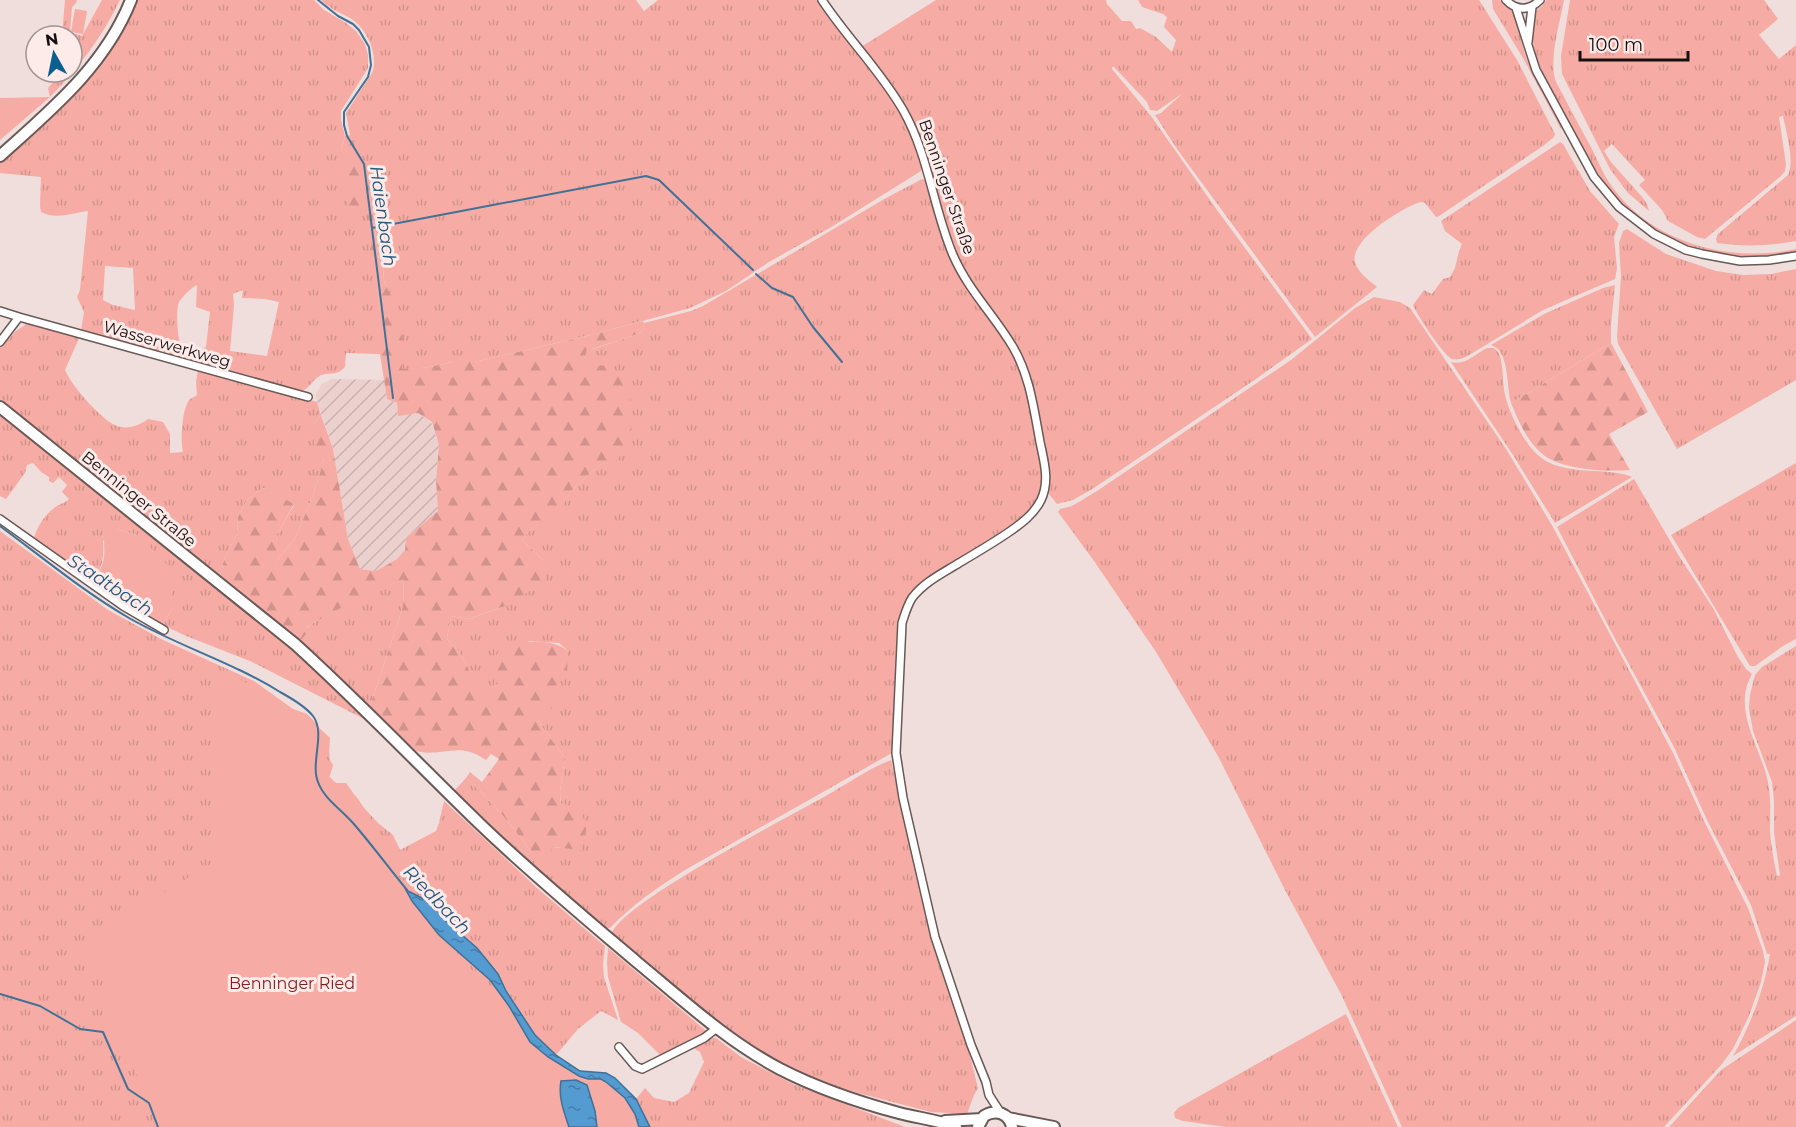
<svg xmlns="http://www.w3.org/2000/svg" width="1796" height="1127" viewBox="0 0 1796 1127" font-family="Montserrat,sans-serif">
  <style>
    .industrial { fill: url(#industrial-furrows) }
    .grass { fill: url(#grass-tufts); fill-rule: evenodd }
    .forest { fill: url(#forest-firs) }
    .park { fill: #f6aca4 }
    .water { fill: url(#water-ripples); stroke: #407197; stroke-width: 1.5 }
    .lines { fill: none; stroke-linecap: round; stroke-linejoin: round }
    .stream { stroke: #407197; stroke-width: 2 }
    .street-casing { stroke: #685957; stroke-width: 10 }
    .secondary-casing { stroke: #685957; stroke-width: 14 }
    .street { stroke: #fff; stroke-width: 7 }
    .secondary { stroke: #fff; stroke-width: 10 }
    .labels { text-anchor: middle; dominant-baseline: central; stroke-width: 6; stroke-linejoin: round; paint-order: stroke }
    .street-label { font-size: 16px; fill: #150f0f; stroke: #fdebe9 }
    .park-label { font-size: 16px; fill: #841d1e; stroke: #fdebe9 }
    .water-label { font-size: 18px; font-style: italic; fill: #23577d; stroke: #fdebe9 }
  </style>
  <defs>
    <pattern id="industrial-furrows" width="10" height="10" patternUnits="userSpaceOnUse" patternTransform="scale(1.5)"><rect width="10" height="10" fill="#ebd0cd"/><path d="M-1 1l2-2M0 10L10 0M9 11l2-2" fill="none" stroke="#c9b1af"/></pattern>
    <pattern id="grass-tufts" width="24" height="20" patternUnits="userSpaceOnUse" patternTransform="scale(1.5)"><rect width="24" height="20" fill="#f6aca4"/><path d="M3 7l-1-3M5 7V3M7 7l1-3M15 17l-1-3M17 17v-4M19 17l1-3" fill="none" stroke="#d2938c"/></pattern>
    <pattern id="forest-firs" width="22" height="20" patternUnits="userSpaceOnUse" patternTransform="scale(1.5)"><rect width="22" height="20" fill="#f6aca4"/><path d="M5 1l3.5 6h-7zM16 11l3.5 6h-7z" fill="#d2938c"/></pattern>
    <pattern id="water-ripples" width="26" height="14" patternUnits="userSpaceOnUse" patternTransform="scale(1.5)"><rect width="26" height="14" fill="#539bd1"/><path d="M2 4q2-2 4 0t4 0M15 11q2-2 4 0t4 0" fill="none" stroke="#447da8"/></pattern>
  </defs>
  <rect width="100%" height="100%" fill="#efdedc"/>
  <!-- industrial -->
  <path class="industrial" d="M332,379L384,380L387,399L397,403L398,415L418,413L431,422L439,445L436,480L438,511L406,538L405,550L397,559L376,571L360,569L348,539L333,449L315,395L322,384Z"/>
  <!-- grass -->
  <path class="grass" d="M65,0H77L76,3L72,7L70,32L82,36L102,0H120C102,37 79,68 50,97L48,88L54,81L59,72H72V36H62Z
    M136,0H314L324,10L346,23L356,31L365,44L368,55V68L341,111V120L345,136L341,150L367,209L370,224L380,311V354L346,353L345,367C335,378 328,370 318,377C310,383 309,390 298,392L81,330L84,312L77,297L80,290L88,211C73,213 56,220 41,212L40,206L41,177L0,173V163C54,117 110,68 136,0ZM105,266L133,268L135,310L113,305L103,300ZM197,285L196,307L210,312L206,347L193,355L185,352L187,347L181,345C177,338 176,308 179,302C182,297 192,287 197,285ZM243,290L242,298L265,299L279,302L267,356L230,351L234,305L233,294Z
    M321,0H636L644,11L658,0H819C850,48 894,90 915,144C918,153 923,162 921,171L833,226L769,262L726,291L690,308L595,334L474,362H452L430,367L402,370L389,291L384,281L383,266L379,261L372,207L375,189L350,135L346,113L372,73C379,55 367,28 350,18C339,12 330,9 321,0Z
    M936,0H1106L1107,4L1122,21H1131L1136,29L1140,28L1156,37L1172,52L1176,40L1164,27L1167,17L1163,14L1142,7L1138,0H1479L1517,60L1555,134L1554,137L1543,146L1439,216L1436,217L1425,203L1421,202C1403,207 1349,240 1355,262C1358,273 1369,280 1377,287L1315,337L1177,149L1155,115L1161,113L1183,93L1157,111L1150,110L1147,102L1113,66L1112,69L1151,116L1217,210L1312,339L1256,379L1094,488L1073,500L1057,504L1049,494L1048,466L1032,386L1026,366L973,285L959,259L944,218L932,171L915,125L892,87L861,47Z
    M1492,0H1500L1514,13L1524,51L1532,72L1562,127L1561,129L1523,58L1493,9Z
    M1546,0H1564C1560,23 1548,60 1556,82C1568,104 1579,126 1591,147C1598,161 1604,176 1613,188C1654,244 1731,263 1796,249V252C1728,266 1659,248 1613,194C1594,171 1581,145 1567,119C1553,93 1535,66 1532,35C1531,28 1533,20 1534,12L1542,6Z
    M1570,0H1764L1778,19L1759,35L1779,59L1796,45V241C1769,246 1744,247 1717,243L1716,239L1718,234L1788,175C1795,162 1786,131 1783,116L1779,117L1786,164L1785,171L1781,176L1705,239L1697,237L1668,221L1662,210L1639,185L1645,180L1612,144L1604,151L1611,162L1643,198L1647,204L1649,211L1628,193L1610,169L1562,74L1561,56Z
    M1560,142L1563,144L1590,191L1619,224L1614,237L1617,269L1615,279L1543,310L1466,357C1461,359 1457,360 1452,359C1443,355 1417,315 1413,305L1424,290L1432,294L1443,279L1450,277L1455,268L1459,251L1462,244L1445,231L1441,221Z
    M922,179L925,180C933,192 934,209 938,223C943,241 951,257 959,274C972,301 995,323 1010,349C1026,376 1048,460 1041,490C1039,501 1032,508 1025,516L911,594L906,602L900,619L892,753L685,870C658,887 632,905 610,928H607L568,896L454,793L455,790L466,778C491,799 512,826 532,853L553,847L562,848L560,791L565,758L538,721L568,651L559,643L529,641L498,684L482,694L459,652L447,639L451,616L469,619L505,606L544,561L522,540C531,527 538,523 554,520L571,491L599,465L617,459L585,357L587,348L593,349L638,334L643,330L644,323L691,311L703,306L886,198Z
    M1627,229L1666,254L1716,271L1743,275L1771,274L1796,269V380L1677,449L1618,344L1617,337L1621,276L1619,243L1623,231Z
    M1615,285L1611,325V343L1511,403C1506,386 1510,351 1491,345L1544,314L1603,288Z
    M1374,297L1400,302L1410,308L1506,449L1553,527L1673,753L1705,823L1748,908L1763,951L1765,962L1761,982L1749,1016L1733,1049L1722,1064L1664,1127H1402L1342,996L1285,890L1218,756L1156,652L1094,561L1058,512L1060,509L1072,506L1097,491L1291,360L1355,308Z
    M28,323L80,336L65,370C71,385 101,420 117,426C128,430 140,425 148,419L163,422L170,434V453L183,452C180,442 182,409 189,400C191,398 195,397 197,395L196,382L198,369L317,402L321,415L313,424L324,459L313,495L295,539L275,562L277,534L294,505L263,488L247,500L238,517L237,534L224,560L220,576L0,400V347L16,331Z
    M1487,348H1494L1499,353C1504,367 1502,381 1505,395C1509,413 1524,443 1538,455C1547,464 1560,467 1572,469C1589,472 1617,470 1632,477L1555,523L1515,458L1451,362C1465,366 1475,354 1487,348Z
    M0,413L286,642L320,672L372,723L250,661L186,636L163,625L172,609L137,535L117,529L103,541C104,558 103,566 93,581L35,541L34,538C38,525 45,514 57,506C62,503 65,503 69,499L62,492L67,485L59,477L53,483L49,481V477L41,472L33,463L27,465L25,473L6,499L0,496Z
    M1796,463V639L1783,646L1755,666H1750L1671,535Z
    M1634,479L1679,556L1713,608L1738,657L1746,669L1752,674C1730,714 1765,751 1769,789C1771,803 1770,817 1770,831C1771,846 1774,862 1777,876L1780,875L1774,833V801L1772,782L1753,731L1749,708L1750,695L1755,675L1762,667L1796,646V1016L1733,1056C1751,1024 1764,990 1770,954H1767L1751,905L1707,820L1674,747L1612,633L1557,527Z
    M0,531L108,610L163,640L254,681L293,709L307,714L316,723L328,742L330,760L333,765L329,779L336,790L356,796L364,808L378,823L393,835L400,850L436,831L439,823L444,801L537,888L605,946L603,964L604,977L618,1020L601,1011L578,1029L556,1055L535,1035L527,1024L506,991L498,974L477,948L446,921L434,907L424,899L407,890L439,935L490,980L509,1006L524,1034L579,1076L601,1079L625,1098L570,1127H0Z
    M404,579L403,606L370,706L294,638C326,610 366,594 404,579Z
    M891,760L928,925L964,1032L978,1088L974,1095L967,1114L931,1112L858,1093L822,1082L777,1063L756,1051L706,1014L612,933C623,902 794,814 831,793C850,782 870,768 891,760Z
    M608,948L705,1030L706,1031L703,1036L661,1056L638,1033L621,1022L608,977L607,963Z
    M1346,1014L1398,1127H1226L1183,1121L1175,1118L1174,1113L1178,1108Z
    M1796,1020V1127H1669L1721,1070Z
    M713,1038H716L741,1057L793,1084L905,1127H650L636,1099L645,1088L654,1098L674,1102L689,1093L704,1062L700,1052L690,1046Z"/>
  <!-- forest -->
  <path class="forest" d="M350,135L364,164L374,171L375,189L372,207L379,261L383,266L384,281L398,310L403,339L402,369L430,367L452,362H474L595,334L643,321L644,323L643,330L638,334L592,349H587L585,357L589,366L609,365L627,381L632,408L631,440L617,460L599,465L571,491L554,521C538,523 531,527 522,540L544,561L545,582L505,606L469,619L451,616L447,639L459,652L482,693L498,684L491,665L502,645C523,642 550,637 568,651L567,676L553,688L554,706L538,721L565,758L560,791V803C575,806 578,812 587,823L585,840L581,850L553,847L548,855L532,853C512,826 491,799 466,778L470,772L482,782L499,759L491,754L486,760C458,740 443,758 416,751L370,706L403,606L404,579C370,593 338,608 307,627L306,634L302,639L294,638L220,576L224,560L237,534L238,517L247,500L263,488L294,504L277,534L276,561L295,539L313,495L324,459L314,445L313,424L321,415L333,449L348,539L360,569L376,571L397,559L405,550L406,538L438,511L436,480L439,445L432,422L418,413L398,416L397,403L387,399L380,354V311L367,209L348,205L341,150L345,136Z
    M1611,343L1648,412L1609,434L1630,470C1606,472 1558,470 1540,452C1526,439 1518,420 1511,403Z"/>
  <!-- park -->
  <path class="park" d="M75,9L87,11L83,34L71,32Z
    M50,97L0,140V98Z
    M117,529L137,535L162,559L173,571L172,609L163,625L132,607L93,581C98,574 103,566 104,557C105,548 103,540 105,531Z
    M229,673C261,692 305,712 330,738L329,754L321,769L336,783H346L369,815L395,873L402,881L415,904L424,912L464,962L515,1014L538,1048L563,1066L600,1078L612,1088L619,1084L628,1095L642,1127H158L125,1047L104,1033L102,1025L105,984L103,975L86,939L211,864V707Z"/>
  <!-- water -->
  <path class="water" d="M406,890L424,899L434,907L446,921L477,948L498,974L506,991L535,1035L556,1055L580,1071L606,1073L615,1078L636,1099L650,1127H639L635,1114L625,1098L606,1082L601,1079H588L579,1076L548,1057L530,1042L509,1006L490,980L439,935L412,901Z
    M576,1080L587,1085L595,1111L597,1127H569C564,1112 558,1097 561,1081Z"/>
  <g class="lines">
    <!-- stream -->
    <path class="stream" d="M318,0L338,16L353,24L359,30L369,47L371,65L368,77L344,112V125L347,136L364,164L393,398
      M372,228L646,176L659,180L753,270
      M756,274L772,288L793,297L813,327L842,362
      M0,526C42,557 84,592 129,618C178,646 232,662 280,692C291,698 305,706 313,716C326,733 310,763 318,782C324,799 342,810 353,823C372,845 389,868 407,890
      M0,994L40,1006L80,1029L103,1032L128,1089L149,1103L158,1127"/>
    <defs>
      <path id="street" d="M822,0C847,38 880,70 903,110C929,156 933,208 953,255C968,290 994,315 1013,347C1030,376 1034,410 1040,442C1044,461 1050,481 1041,500C1034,514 1022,523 1009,532C993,543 976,553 959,563C943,573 924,582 912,598C907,606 905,614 902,623L896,753L903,798L935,937L971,1045L986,1082L989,1095L1000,1112
        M1506,0C1516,11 1529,11 1540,0
        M1516,8L1536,70L1594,177L1619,207L1654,234L1686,250L1702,254L1740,261L1769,260L1796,256
        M1528,42L1532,7
        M0,311L19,317
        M0,342L19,317L308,397
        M0,519L123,606L164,630
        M619,1047L635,1066L642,1069L704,1038L717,1028"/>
      <path id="secondary" d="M0,156C51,110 105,66 131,0
        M0,407L295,644C359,702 419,765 481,825C531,873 585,918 638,963C683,1000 727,1041 780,1069C817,1088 858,1102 899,1113C918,1118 938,1120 956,1127
        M1008,1118L1054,1127
        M945,1121L982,1119
        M978,1127L984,1116C996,1109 1009,1113 1012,1127"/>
    </defs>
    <!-- street casing -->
    <use href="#street" class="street-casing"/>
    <!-- secondary casing -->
    <use href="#secondary" class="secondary-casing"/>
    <!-- street -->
    <use href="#street" class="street"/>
    <!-- secondary -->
    <use href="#secondary" class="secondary"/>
  </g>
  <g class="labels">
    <!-- street labels -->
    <g class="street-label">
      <text transform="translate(947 187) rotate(71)">Benninger Straße</text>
      <text transform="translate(167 344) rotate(16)">Wasserwerkweg</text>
      <text transform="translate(139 499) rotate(39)">Benninger Straße</text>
    </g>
    <!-- park labels -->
    <g class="park-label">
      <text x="292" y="983">Benninger Ried</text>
    </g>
    <!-- water labels -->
    <g class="water-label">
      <text transform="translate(383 216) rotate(82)">Haienbach</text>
      <text transform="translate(110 585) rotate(33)">Stadtbach</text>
      <text transform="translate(437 900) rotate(46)">Riedbach</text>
    </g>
  </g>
  <!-- north arrow -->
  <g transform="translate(54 54) rotate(351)"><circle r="28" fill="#fdebe9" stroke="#a09392" stroke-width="1.5"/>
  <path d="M0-4.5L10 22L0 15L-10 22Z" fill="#0c5e90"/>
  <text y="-9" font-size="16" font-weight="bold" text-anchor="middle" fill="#150f0f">N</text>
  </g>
  <!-- scale -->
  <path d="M1580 51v9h108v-9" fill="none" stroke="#150f0f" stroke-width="3"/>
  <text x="1589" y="51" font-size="18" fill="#150f0f" stroke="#fdebe9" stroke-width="4.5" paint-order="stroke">100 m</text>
</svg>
